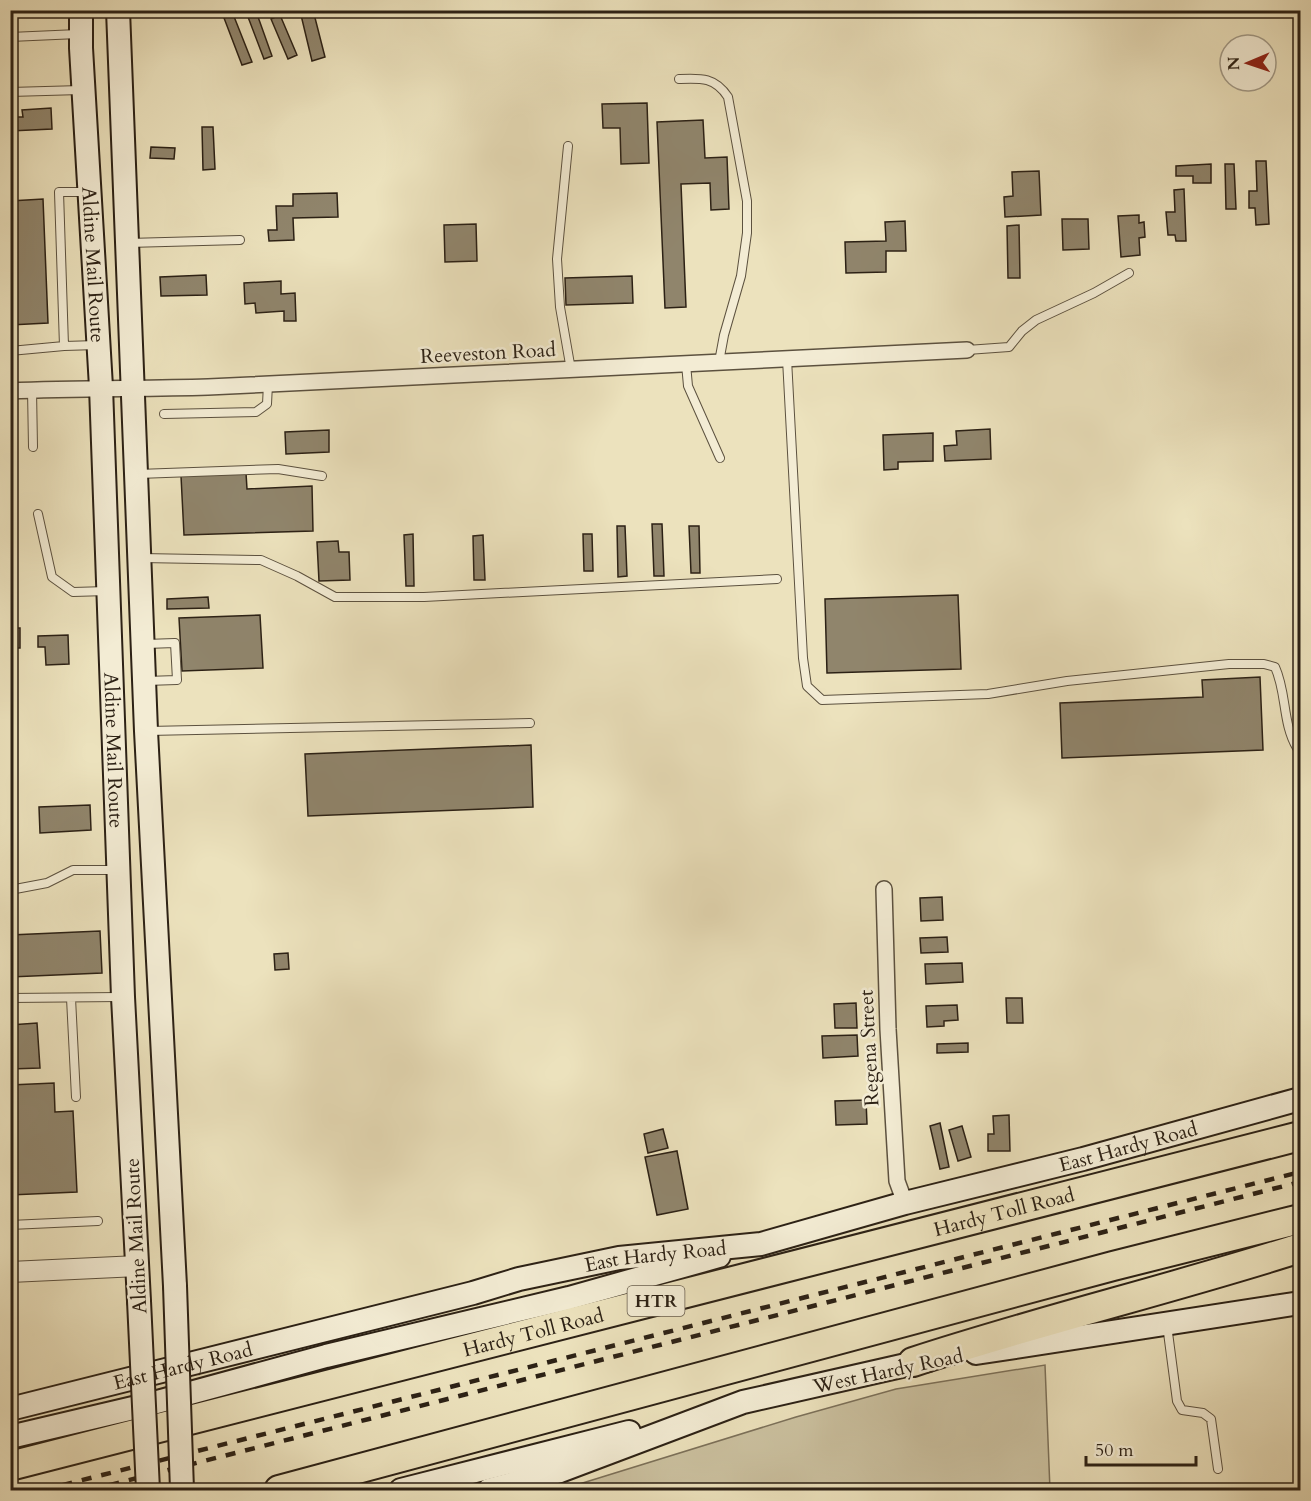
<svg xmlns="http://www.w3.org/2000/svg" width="1311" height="1501" viewBox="0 0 1311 1501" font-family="Cardo,serif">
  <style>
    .green { fill: #cbc1a0; stroke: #7c715a; stroke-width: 1.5 }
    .building { fill: #90856c; stroke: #2c2115; stroke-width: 1.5 }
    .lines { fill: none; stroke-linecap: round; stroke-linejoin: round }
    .service-casing { stroke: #5c513f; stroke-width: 10 }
    .minor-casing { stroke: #5c513f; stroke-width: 18 }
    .tertiary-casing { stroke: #5c513f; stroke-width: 22 }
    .secondary-casing { stroke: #2c2115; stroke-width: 26 }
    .motorway-casing { stroke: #2c2115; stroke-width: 32 }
    .service { stroke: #f3ecd4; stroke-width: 8 }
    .minor { stroke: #f3ecd4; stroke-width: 15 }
    .tertiary { stroke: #f3ecd4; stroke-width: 20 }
    .secondary { stroke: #f3ecd4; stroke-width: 22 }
    .motorway { stroke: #ece2bd; stroke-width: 28 }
    .rail { stroke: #2c2115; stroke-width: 4.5; stroke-dasharray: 10 10; stroke-linecap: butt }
    .secondary-bridge-casing { stroke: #2c2115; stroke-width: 26; stroke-linecap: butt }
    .secondary-bridge { stroke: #f3ecd4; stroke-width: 22 }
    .labels { text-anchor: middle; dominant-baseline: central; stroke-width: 5; stroke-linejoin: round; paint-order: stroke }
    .shield { fill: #f3ecd4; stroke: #685e4e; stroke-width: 1.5 }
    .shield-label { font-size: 18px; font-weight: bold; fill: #2c2115 }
    .street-label { font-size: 20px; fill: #2c2115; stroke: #f3ecd4 }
  </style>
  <rect width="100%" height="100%" fill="#ece2bd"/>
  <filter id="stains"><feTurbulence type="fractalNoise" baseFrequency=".00333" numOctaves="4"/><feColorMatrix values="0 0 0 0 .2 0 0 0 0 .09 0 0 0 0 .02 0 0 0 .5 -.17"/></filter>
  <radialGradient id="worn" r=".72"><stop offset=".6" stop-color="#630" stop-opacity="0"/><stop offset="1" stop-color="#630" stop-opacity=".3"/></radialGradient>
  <!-- green -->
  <path class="green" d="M1045,1365L1050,1490H560L796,1417L896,1389Z"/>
  <!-- building -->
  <path class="building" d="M313,10L325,57L312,61L300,11Z
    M233,14L252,62L242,65L224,18Z
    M257,14L272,56L264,59L248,17Z
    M280,15L297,55L288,59L271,19Z
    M647,103L649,163L621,164L620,128H603L602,104Z
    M51,108L52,129L10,131V117H23L22,110Z
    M703,120L705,158L727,157L729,209L711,210L710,183L681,184L686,307L665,308L657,122Z
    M202,127H213L215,169L203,170Z
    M151,147L175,148L174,159L150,158Z
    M1256,161H1266L1269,224L1256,225L1255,208H1249V191H1257Z
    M1211,164V183H1193V176H1176V166Z
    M1225,164H1234L1236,209H1226Z
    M1039,171L1041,215L1005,217L1004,197L1013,196L1012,172Z
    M1184,189L1186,241H1176L1175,235H1168L1166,212H1175L1174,190Z
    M337,193L338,217L293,218L294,240L269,241L268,230H277L276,206H293V194Z
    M43,199L48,323L10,325V201Z
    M1139,215V223L1144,222L1145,237L1139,238L1140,255L1121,257L1118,216Z
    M1062,219H1088L1089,249L1063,250Z
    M905,221L906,251H886V272L846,273L845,242L886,241L885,222Z
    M476,224L477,261L445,262L444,225Z
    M1019,225L1020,278H1008L1007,226Z
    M206,275L207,295L161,296L160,277Z
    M632,276L633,303L566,305L565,278Z
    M281,281V294L295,293L296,321H284V311L256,313L255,303L245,304L244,283Z
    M990,429L991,459L945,461L944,446L957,445L956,431Z
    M329,430V452L286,454L285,432Z
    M933,433V461L898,462V469L884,470L883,435Z
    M246,473L247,489L312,486L313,531L184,535L181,476Z
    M652,524H662L664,576H654Z
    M617,526H625L627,576L618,577Z
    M689,526H699L700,573H691Z
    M413,534L414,586H406L404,535Z
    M583,534H592L593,571H584Z
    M483,535L485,580H474L473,536Z
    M338,541L339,552H349L350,580L319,581L317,542Z
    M958,595L961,669L827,673L825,599Z
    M208,597L209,608L167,609V599Z
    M260,615L263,668L182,671L179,618Z
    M10,628H20V648H10Z
    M68,635L69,664L46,665L45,647H38V636Z
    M1260,677L1263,750L1062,758L1060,703L1203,697L1202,680Z
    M531,745L533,807L308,816L305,754Z
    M90,805L91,830L40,833L39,807Z
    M942,897L943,920L921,921L920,898Z
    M100,931L102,973L10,977V935Z
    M947,937L948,952L921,953L920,938Z
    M288,953L289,969L275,970L274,954Z
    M962,963L963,982L926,984L925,964Z
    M1006,998H1022L1023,1023H1007Z
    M856,1003L857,1028H835L834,1004Z
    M957,1005L958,1020L944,1021V1026L927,1027L926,1006Z
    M37,1023L40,1068L10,1069V1025Z
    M857,1035L858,1056L823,1058L822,1036Z
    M968,1043V1052L937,1053V1044Z
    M54,1083L55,1112L73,1111L77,1192L10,1195V1085Z
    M866,1100L867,1124L836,1125L835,1101Z
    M1009,1115L1010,1151H988V1134H994L993,1116Z
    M940,1123L949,1167L940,1169L930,1126Z
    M962,1126L971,1157L958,1161L949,1130Z
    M663,1129L668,1148L648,1153L644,1134Z
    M677,1151L688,1209L657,1215L645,1157Z"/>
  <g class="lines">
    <defs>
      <path id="service" d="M10,37L78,34
        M679,79C701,78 715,77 728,97L747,201V233L741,276L724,335L719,362
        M10,92L81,90
        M568,146L557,259L560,307L571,370
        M128,243L240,240
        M64,346L97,345
        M967,350L1009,347L1022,331L1036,320L1094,293L1129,273
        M10,351L64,346L59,192H86
        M787,359L803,658L807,686L822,700L988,694L1067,681L1229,664H1264L1275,667C1287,693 1282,723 1297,748H1300
        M686,364L688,386L720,458
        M32,390L33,447
        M164,414L256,412L267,404L268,384
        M138,474L278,469L322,476
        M38,514L52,577L73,592L107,591
        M141,558L261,560L297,576L335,597H424L777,579
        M146,644L175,643L177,680L146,681
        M148,731L530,723
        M10,890L47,883L73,870H116
        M10,998L120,997
        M71,998L76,1097
        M10,1225L98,1221
        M1167,1325L1177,1401L1182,1410L1203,1413L1211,1419L1218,1469"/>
      <path id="minor" d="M10,391C76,388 142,389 208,387L967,350
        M884,889L888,1029L897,1181L905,1203"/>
      <path id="tertiary" d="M10,1272L138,1266"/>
      <g id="secondary">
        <path id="s1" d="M81,10V48L101,387L123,997L139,1301"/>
        <path d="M118,10L146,731L175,1286"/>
        <path d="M976,1353L1300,1303"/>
        <path id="s2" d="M10,1409L473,1293L519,1279L619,1258L761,1244L905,1203L1083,1159L1300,1099"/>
        <path d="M10,1437L146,1405L326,1356L569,1298L719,1256"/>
        <path d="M401,1490L629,1432"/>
        <path d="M489,1490L560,1471L743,1402L928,1360"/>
      </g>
      <g id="motorway">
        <path d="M913,1362C1041,1320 1172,1289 1300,1248"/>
        <path id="s3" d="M10,1466L1300,1136"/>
        <path d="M279,1490L1113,1266L1300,1219"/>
      </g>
    </defs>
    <!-- service casing -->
    <use href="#service" class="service-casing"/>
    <!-- minor casing -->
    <use href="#minor" class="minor-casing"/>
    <!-- tertiary casing -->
    <use href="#tertiary" class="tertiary-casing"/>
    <!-- secondary casing -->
    <use href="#secondary" class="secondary-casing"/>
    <!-- motorway casing -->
    <use href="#motorway" class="motorway-casing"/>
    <!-- service -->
    <use href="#service" class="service"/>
    <!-- minor -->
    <use href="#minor" class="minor"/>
    <!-- tertiary -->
    <use href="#tertiary" class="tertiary"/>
    <!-- secondary -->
    <use href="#secondary" class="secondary"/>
    <!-- motorway -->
    <use href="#motorway" class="motorway"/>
    <!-- rail -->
    <path class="rail" d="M43,1490L1300,1172
      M90,1490L1300,1182"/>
    <defs>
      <path id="secondary-bridge" d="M175,1286L182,1490
        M139,1301L148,1490"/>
    </defs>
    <!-- secondary-bridge casing -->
    <use href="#secondary-bridge" class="secondary-bridge-casing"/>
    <!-- secondary-bridge -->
    <use href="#secondary-bridge" class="secondary-bridge"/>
  </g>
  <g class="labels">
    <!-- shield labels -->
    <rect class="shield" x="627.5" y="1286" width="57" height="30" rx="4.5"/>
    <g class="shield-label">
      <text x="656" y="1301">HTR</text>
    </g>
    <!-- street labels -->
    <g class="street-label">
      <text stroke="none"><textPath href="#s1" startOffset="255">Aldine Mail Route</textPath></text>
      <text transform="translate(488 353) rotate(-3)">Reeveston Road</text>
      <text stroke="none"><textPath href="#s1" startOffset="741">Aldine Mail Route</textPath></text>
      <text transform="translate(869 1048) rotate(-93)">Regena Street</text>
      <text stroke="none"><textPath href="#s2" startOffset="1150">East Hardy Road</textPath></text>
      <text stroke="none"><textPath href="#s3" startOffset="1026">Hardy Toll Road</textPath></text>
      <text transform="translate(136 1236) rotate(-93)">Aldine Mail Route</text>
      <text stroke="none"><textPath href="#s2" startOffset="664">East Hardy Road</textPath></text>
      <text stroke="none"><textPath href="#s3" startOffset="540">Hardy Toll Road</textPath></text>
      <text stroke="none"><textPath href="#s2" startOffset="178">East Hardy Road</textPath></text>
      <text transform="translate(888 1371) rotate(-12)">West Hardy Road</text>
    </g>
  </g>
  <!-- margin -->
  <rect width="1311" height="1501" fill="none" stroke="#ece2bd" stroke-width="36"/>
  <rect x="12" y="12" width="1287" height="1477" fill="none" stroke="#2c2115" stroke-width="3"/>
  <rect x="18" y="18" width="1275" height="1465" fill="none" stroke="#2c2115" stroke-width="1.5"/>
  <!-- north arrow -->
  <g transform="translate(1248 63) rotate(268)"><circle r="28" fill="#f3ecd4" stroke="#a39b88" stroke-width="1.5"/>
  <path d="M0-4.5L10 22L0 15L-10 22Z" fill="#8f2418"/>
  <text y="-9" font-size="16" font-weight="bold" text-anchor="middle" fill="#2c2115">N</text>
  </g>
  <!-- scale -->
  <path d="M1086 1456v9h110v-9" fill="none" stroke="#2c2115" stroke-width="3"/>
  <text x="1095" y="1456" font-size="18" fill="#2c2115" stroke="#f3ecd4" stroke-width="4.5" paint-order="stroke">50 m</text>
  <rect width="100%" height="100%" filter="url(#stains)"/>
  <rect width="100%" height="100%" fill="url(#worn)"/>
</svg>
